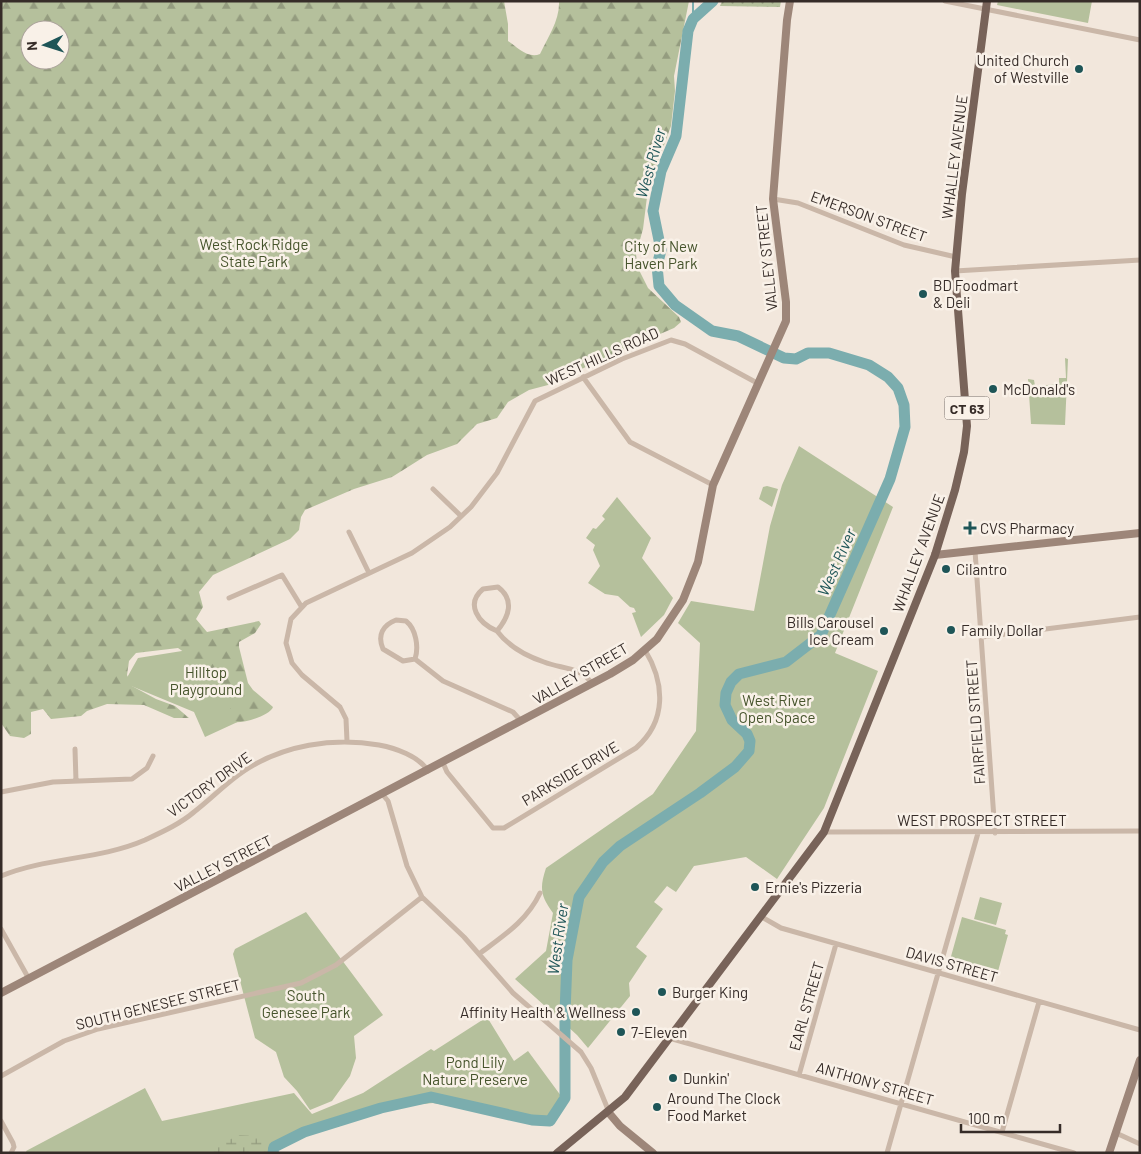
<svg xmlns="http://www.w3.org/2000/svg" width="1141" height="1154" viewBox="0 0 1141 1154" font-family="Barlow,sans-serif">
  <style>
    .green { fill: #b5c09c }
    .forest { fill: url(#forest-firs); fill-rule: evenodd }
    .wetland { fill: url(#wetland-marsh) }
    .garden { fill: url(#garden-dots) }
    .lines { fill: none; stroke-linecap: round; stroke-linejoin: round }
    .stream { stroke: #7badae; stroke-width: 2 }
    .river { stroke: #7badae; stroke-width: 11 }
    .street { stroke: #cab7a8; stroke-width: 5 }
    .secondary { stroke: #9d8679; stroke-width: 8 }
    .primary { stroke: #786359; stroke-width: 8 }
    .poi-dot { fill: #1e5557; stroke: #f9f1e8; stroke-width: 2 }
    .labels { text-anchor: middle; dominant-baseline: central; stroke-width: 5; stroke-linejoin: round; paint-order: stroke }
    .shield { fill: #f9f1e8; stroke: #706762; stroke-width: 1 }
    .shield-label { font-size: 14px; font-weight: bold; fill: #362c28 }
    .poi-label { font-size: 15px; fill: #362c28; stroke: #f9f1e8; text-anchor: start }
    .street-label { font-size: 15px; fill: #362c28; stroke: #f9f1e8 }
    .park-label { font-size: 15px; fill: #46542c; stroke: #f9f1e8 }
    .water-label { font-size: 16px; font-style: italic; fill: #1e5557; stroke: #f9f1e8 }
  </style>
  <defs>
    <pattern id="forest-firs" width="22" height="20" patternUnits="userSpaceOnUse" patternTransform="scale(1.25)"><rect width="22" height="20" fill="#b5c09c"/><path d="M5 1l3.5 6h-7zM16 11l3.5 6h-7z" fill="#949c7f"/></pattern>
    <pattern id="wetland-marsh" width="20" height="14" patternUnits="userSpaceOnUse" patternTransform="scale(1.25)"><rect width="20" height="14" fill="#b5c09c"/><path d="M1 5h8M5 5V1M11 12h8M15 12V8" fill="none" stroke="#949c7f"/></pattern>
    <pattern id="garden-dots" width="8" height="8" patternUnits="userSpaceOnUse" patternTransform="scale(1.25)"><rect width="8" height="8" fill="#b5c09c"/><path d="M2 2h.1M6 6h.1" fill="none" stroke="#949c7f" stroke-width="1.8" stroke-linecap="round"/></pattern>
  </defs>
  <rect width="100%" height="100%" fill="#f2e7dc"/>
  <!-- green -->
  <path class="green" d="M998,1H1092L1088,23L997,5Z
    M1065,358L1068,359L1065,425L1031,424L1028,379L1034,380L1035,386L1059,384V378H1066Z
    M799,446L893,507L835,653L878,671L824,808L777,879L746,857L694,866L676,892L667,886L654,902L663,909L636,947L647,956L629,983L630,996L588,1048L577,1035L515,979L546,951L553,913C541,896 539,889 546,868L653,794L696,731L700,643L678,623L691,601L754,611L770,526L782,485Z
    M767,486L778,489L772,507L759,499L763,487Z
    M617,497L651,538L642,558L673,598L664,615L641,637L632,613L636,612L634,608L630,607L618,596L605,594L588,583L600,566L593,550L595,545L586,538L593,528L596,529L605,519L602,516Z
    M226,644L257,713L205,737L194,712L124,683L138,658Z
    M980,897L1002,903L996,925L974,919Z
    M306,912L383,1015L354,1036L356,1058L350,1076L332,1101L310,1110L297,1091L284,1077L276,1052L255,1038L233,954L235,949Z
    M962,917L1006,930L1005,934L1008,935L997,975L973,968L961,971L951,968L950,960Z
    M487,1017L514,1061L528,1051L564,1100C555,1114 546,1120 529,1120L433,1103L391,1107L273,1143L275,1153H27L26,1151L145,1088L162,1121L294,1093L312,1114L363,1093L431,1049L434,1051Z"/>
  <!-- forest -->
  <path class="forest" d="M1,1H504L508,24V41C517,47 528,59 540,54C548,37 560,20 559,1H689L674,76L675,91L671,126L648,189L643,229L636,254L637,266L648,288L679,317L681,322L674,328L609,356L548,385L529,390L508,402L497,418L477,424L457,444L427,455L392,477L354,489L305,510L301,517L299,530L290,539L213,575L199,592L203,607L196,619L207,632L259,621L261,624L255,633L239,642V647L248,683L253,690L273,707C270,716 238,726 229,721L227,713C229,710 232,707 233,703C235,687 190,656 178,648L136,653L129,661L127,675L132,686L156,699L175,706L189,718H174L144,705L107,704L87,711L81,716L51,719L43,709L31,712V734L24,738L10,736L1,723ZM30,30H60V60H30Z"/>
  <!-- wetland -->
  <path class="wetland" d="M240,1135L269,1137L272,1144L270,1153H197Z"/>
  <!-- garden -->
  <path class="garden" d="M722,1H781L780,7L720,6Z"/>
  <g class="lines">
    <!-- stream -->
    <path class="stream" d="M693,19V1"/>
    <!-- river -->
    <path class="river" d="M273,1153L274,1147L304,1132L381,1108L431,1097L532,1120L550,1121L565,1098V1013L567,960L579,897L603,862L620,846L700,793L735,767L749,751L750,741L747,734L732,720L725,705L726,693L731,682L739,674L786,662L821,635L890,479L905,427L904,405L898,388L888,377L869,365L829,353H808L796,359L784,358L738,336L712,331L675,305L659,286L657,266L661,250L653,211L661,171L676,136L688,31L693,19L713,1"/>
    <!-- street -->
    <path class="street" d="M945,1L1140,40
      M773,199L798,203L904,245L956,257
      M955,271L1140,260
      M583,377L630,442L713,485
      M433,489L461,516
      M349,532L369,573
      M975,551L995,833
      M498,587C515,600 509,617 497,631C478,623 465,604 483,589Z
      M229,598L282,575L301,606
      M396,620L406,621C416,629 419,647 415,659L403,661L383,649C377,635 383,625 396,620Z
      M497,631C509,647 526,656 544,662C562,669 582,667 592,684
      M982,637L1140,617
      M415,659L443,681L513,712L521,721
      M347,741L346,719L340,707L302,675L292,663L286,643L291,619L306,603L412,553L450,527L471,507L497,473L535,401L622,359L671,340L685,344L759,384
      M75,749L76,781
      M443,763L447,772L493,828H504L636,748C667,721 665,683 645,650
      M1,792L53,782L132,779L147,768L153,756
      M383,795L388,801L407,866L422,897L464,937L513,993L581,1052L591,1068L609,1112
      M824,832L1140,831
      M1,876C47,857 99,860 145,840C162,832 180,824 194,812C211,799 226,783 244,771C283,745 333,737 379,745C395,748 419,756 428,771
      M760,916L781,928L1140,1030
      M1,929L29,979
      M479,954C503,936 527,921 540,893
      M669,1038L1074,1153
      M799,1075L836,944
      M1,1076L64,1041L98,1029L301,983L336,965L422,897
      M1,1121L13,1143L14,1147L11,1153
      M1002,1132L1039,1002
      M1116,1133L1140,1144
      M887,1153L978,833"/>
    <!-- secondary -->
    <path class="secondary" d="M935,555L1140,533
      M1,993L610,674L633,660L657,639L683,600L698,562L713,485L786,321V302L773,199L787,20L790,1
      M609,1113L620,1126L653,1153
      M1109,1153L1140,1060"/>
    <!-- primary -->
    <path class="primary" d="M557,1153L625,1097L824,832L935,555L955,490L964,452L967,426L955,271L962,194L987,1"/>
  </g>
  <!-- markers -->
  <g class="poi-dot">
    <circle cx="1079" cy="69" r="5"/>
    <circle cx="923" cy="294" r="5"/>
    <circle cx="993" cy="389" r="5"/>
    <path d="M967.5 520.5h5v5h5v5h-5v5h-5v-5h-5v-5h5z"/>
    <circle cx="946" cy="569" r="5"/>
    <circle cx="951" cy="630" r="5"/>
    <circle cx="884" cy="631" r="5"/>
    <circle cx="755" cy="887" r="5"/>
    <circle cx="662" cy="992" r="5"/>
    <circle cx="636" cy="1012" r="5"/>
    <circle cx="621" cy="1032" r="5"/>
    <circle cx="673" cy="1078" r="5"/>
    <circle cx="657" cy="1107" r="5"/>
  </g>
  <g class="labels">
    <!-- shield labels -->
    <rect class="shield" x="944.5" y="396.5" width="45" height="23" rx="4"/>
    <g class="shield-label">
      <text x="967" y="408">CT 63</text>
    </g>
    <!-- poi labels -->
    <g class="poi-label">
      <text x="1069" y="60" text-anchor="end">United Church<tspan x="1069" dy="17">of Westville</tspan></text>
      <text x="933" y="285">BD Foodmart<tspan x="933" dy="17">&amp; Deli</tspan></text>
      <text x="1003" y="389">McDonald's</text>
      <text x="980" y="528">CVS Pharmacy</text>
      <text x="956" y="569">Cilantro</text>
      <text x="874" y="622" text-anchor="end">Bills Carousel<tspan x="874" dy="17">Ice Cream</tspan></text>
      <text x="961" y="630">Family Dollar</text>
      <text x="765" y="887">Ernie's Pizzeria</text>
      <text x="672" y="992">Burger King</text>
      <text x="626" y="1012" text-anchor="end">Affinity Health &amp; Wellness</text>
      <text x="631" y="1032">7-Eleven</text>
      <text x="683" y="1078">Dunkin'</text>
      <text x="667" y="1098">Around The Clock<tspan x="667" dy="17">Food Market</tspan></text>
    </g>
    <!-- street labels -->
    <g class="street-label">
      <text transform="translate(954 157) rotate(-83)">WHALLEY AVENUE</text>
      <text transform="translate(869 216) rotate(20)">EMERSON STREET</text>
      <text transform="translate(766 258) rotate(-96)">VALLEY STREET</text>
      <text transform="translate(602 356) rotate(-24)">WEST HILLS ROAD</text>
      <text transform="translate(918 553) rotate(-70)">WHALLEY AVENUE</text>
      <text transform="translate(580 673) rotate(-30)">VALLEY STREET</text>
      <text transform="translate(975 722) rotate(-94)">FAIRFIELD STREET</text>
      <text transform="translate(570 773) rotate(-31)">PARKSIDE DRIVE</text>
      <text transform="translate(209 784) rotate(-36)">VICTORY DRIVE</text>
      <text x="982" y="820">WEST PROSPECT STREET</text>
      <text transform="translate(223 863) rotate(-27)">VALLEY STREET</text>
      <text transform="translate(952 964) rotate(16)">DAVIS STREET</text>
      <text transform="translate(158 1004) rotate(-14)">SOUTH GENESEE STREET</text>
      <text transform="translate(806 1006) rotate(-74)">EARL STREET</text>
      <text transform="translate(875 1083) rotate(16)">ANTHONY STREET</text>
    </g>
    <!-- park labels -->
    <g class="park-label">
      <text x="254" y="244">West Rock Ridge<tspan x="254" dy="17">State Park</tspan></text>
      <text x="661" y="246">City of New<tspan x="661" dy="17">Haven Park</tspan></text>
      <text x="206" y="672">Hilltop<tspan x="206" dy="17">Playground</tspan></text>
      <text x="777" y="700">West River<tspan x="777" dy="17">Open Space</tspan></text>
      <text x="306" y="995">South<tspan x="306" dy="17">Genesee Park</tspan></text>
      <text x="475" y="1062">Pond Lily<tspan x="475" dy="17">Nature Preserve</tspan></text>
    </g>
    <!-- water labels -->
    <g class="water-label">
      <text transform="translate(650 163) rotate(-74)">West River</text>
      <text transform="translate(836 562) rotate(-66)">West River</text>
      <text transform="translate(557 939) rotate(-82)">West River</text>
    </g>
  </g>
  <!-- border -->
  <rect width="1141" height="1154" fill="none" stroke="#362c28" stroke-width="5"/>
  <!-- north arrow -->
  <g transform="translate(45 45) rotate(266)"><circle r="24" fill="#f9f1e8" stroke="#aba29b"/>
  <path d="M0-4L9 19L0 12L-9 19Z" fill="#1e5557"/>
  <text y="-8" font-size="14" font-weight="bold" text-anchor="middle" fill="#362c28">N</text>
  </g>
  <!-- scale -->
  <path d="M961 1124v8h99v-8" fill="none" stroke="#362c28" stroke-width="2.5"/>
  <text x="968" y="1124" font-size="15" fill="#362c28" stroke="#f9f1e8" stroke-width="4" paint-order="stroke">100 m</text>
</svg>
